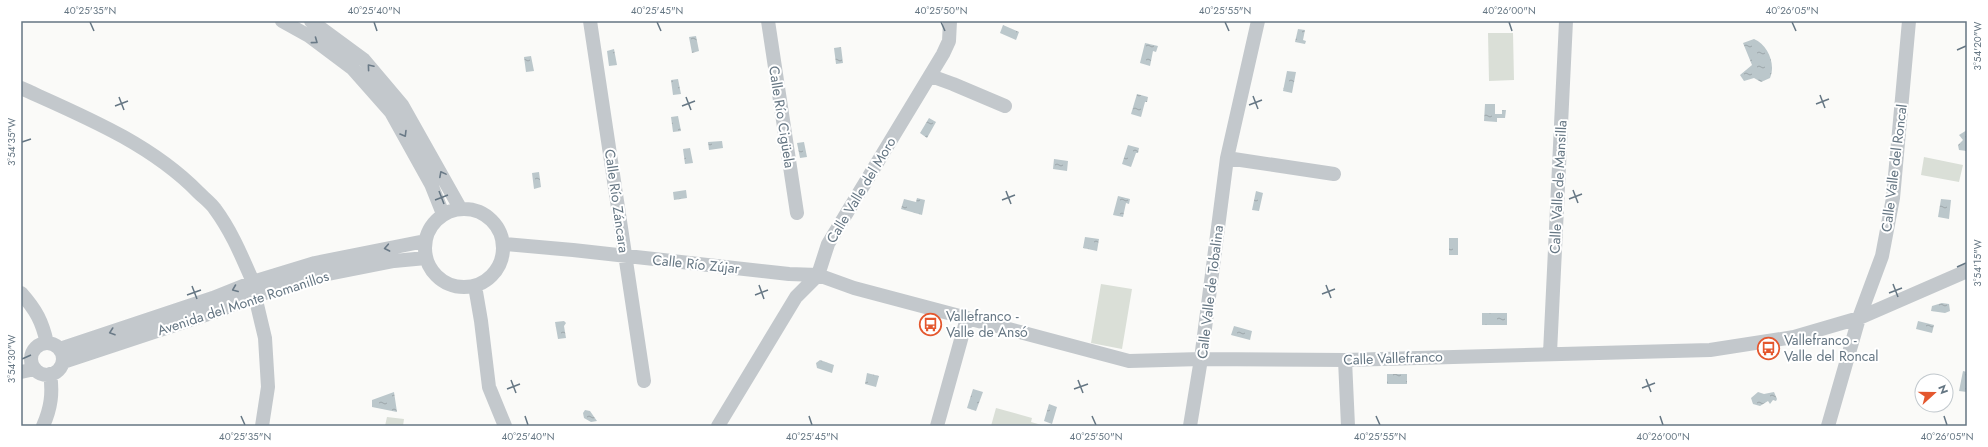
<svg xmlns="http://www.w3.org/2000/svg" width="1988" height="447" viewBox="0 0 1988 447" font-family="Jost,sans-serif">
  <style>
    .pitch { fill: #dadfd7 }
    .water { fill: url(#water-ripples) }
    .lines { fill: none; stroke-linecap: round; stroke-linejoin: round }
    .minor { stroke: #c3c8cc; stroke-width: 14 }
    .oneway { stroke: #6a7a87 }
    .ticks { fill: none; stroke: #657683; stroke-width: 1.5 }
    .labels { text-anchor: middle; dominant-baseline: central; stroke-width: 4; stroke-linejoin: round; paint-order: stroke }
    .street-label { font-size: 14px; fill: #657683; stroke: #fff }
    .poi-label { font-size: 14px; fill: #657683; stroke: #fff; text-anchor: start }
    .neatline { fill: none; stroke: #657683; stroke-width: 1.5 }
    .ticks-label { font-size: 10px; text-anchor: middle; fill: #657683 }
  </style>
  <defs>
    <pattern id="water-ripples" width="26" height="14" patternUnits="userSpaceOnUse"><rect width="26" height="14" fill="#bbc7cb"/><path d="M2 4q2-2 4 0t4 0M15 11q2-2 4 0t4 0" fill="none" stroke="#9ca6aa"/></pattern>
  </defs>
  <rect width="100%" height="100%" fill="#fafaf8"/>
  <!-- pitch -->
  <path class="pitch" d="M1488,33H1513L1514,80L1489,81Z
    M1924,157L1963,165L1959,182L1921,175Z
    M1101,284L1132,289L1122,349L1091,343Z
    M996,408L1032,418L1031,422L1045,426H991Z
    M387,417L404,419L403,426H385Z"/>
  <!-- water -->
  <path class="water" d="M1003,25L1019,32L1016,40L1000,33Z
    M1298,29L1305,30L1303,40L1306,41L1305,44L1295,42Z
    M696,36L699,51L692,53L689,37Z
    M1754,39C1768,45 1776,64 1770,78L1761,82L1754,78L1744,81L1740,75L1752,65L1743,43Z
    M1145,43L1158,46L1156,52L1153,51L1150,66L1140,63Z
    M841,47L843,63L836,64L834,48Z
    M614,49L617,65L609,66L607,51Z
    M531,56L534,71L526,72L524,57Z
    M1287,71L1296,72L1292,93L1283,91Z
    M678,79L681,94L673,95L671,80Z
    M1137,94L1148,97L1147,102H1145L1141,117L1131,114Z
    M1485,104H1495V114H1502V110H1506L1505,118H1497V122L1484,121Z
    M678,116L681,131L673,132L671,117Z
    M929,118L936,122L927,138L920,133Z
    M1967,130V151L1959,150L1958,145L1963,140L1959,135Z
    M722,141L723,148L709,150L708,142Z
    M804,142L807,157L800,158L797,143Z
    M1128,145L1139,148L1138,153H1136L1131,167L1122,164Z
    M690,148L693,163L685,164L683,149Z
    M1054,159L1068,161L1067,171L1053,169Z
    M539,172L541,187L534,189L532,173Z
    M686,190L687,198L674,200L673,192Z
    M1256,191L1263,193L1259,211L1252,210Z
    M1118,196L1130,199L1129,204L1126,203L1123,217L1113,215Z
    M917,198L925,200L922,215L901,209L904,199L916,202Z
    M1941,199L1951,200L1949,219L1938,217Z
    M1085,237L1099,239L1097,251L1083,248Z
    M1449,238H1458V255H1449Z
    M1942,303L1949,304L1950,311L1945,313L1931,311L1932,306Z
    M1482,313H1507V325H1482Z
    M564,321L566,323L564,326L566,338L558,339L555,322Z
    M1918,321L1934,325L1932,333L1916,329Z
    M1234,326L1252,331L1250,340L1231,335Z
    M820,360L834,365L832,373L817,368L816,363Z
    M1963,371L1967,372V392L1959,391Z
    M867,373L879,376L876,387L865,384Z
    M1387,374H1407V384H1387Z
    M973,389L983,392L976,411L967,408Z
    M394,392L397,412L372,407V400Z
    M1758,392L1764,394L1774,392L1777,399L1776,401L1773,400L1770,404L1768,401L1760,406L1753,404L1751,398Z
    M1049,404L1057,407L1052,424L1044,421Z
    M585,410L590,411L597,421L591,422L584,418L583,413Z"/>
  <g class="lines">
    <!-- minor -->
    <path class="minor" d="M282,21L309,36L353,69L391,112L431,184L443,214
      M311,21L364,60L402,105L460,208
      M590,21L644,381
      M768,21L797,213
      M931,76L953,84L1005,106
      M21,88C83,116 150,143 198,192C204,198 211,203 215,209C232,232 242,257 253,282
      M1227,158L1334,174
      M425 248a39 39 0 1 1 78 0a39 39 0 1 1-78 0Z
      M504,244L573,250L789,274L818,275L854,288L1129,361L1201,359L1345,360L1710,350L1794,337L1859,318L1967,271
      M475,286L481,321L489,387L505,426
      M21,293C36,310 42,321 47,343
      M255,296L265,338L268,387L262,426
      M31 359a16 16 0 1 1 32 0a16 16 0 1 1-32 0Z
      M60,349L213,298L253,282L315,263L425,241
      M1550,353L1566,21
      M1345,360L1348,426
      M63,362L217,311L255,296L318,276L394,261L426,258
      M21,372L35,369
      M43,426C51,408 53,393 50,374
      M718,426L796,297L818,275L828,244L943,54L949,41L950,21
      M937,426L967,318
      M1190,426L1201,359L1227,158L1258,21
      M1828,426L1859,318L1882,256L1893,198L1909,21"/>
  </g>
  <!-- one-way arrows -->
  <defs><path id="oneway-chevron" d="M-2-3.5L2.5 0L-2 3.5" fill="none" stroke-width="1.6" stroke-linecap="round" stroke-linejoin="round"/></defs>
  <g class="oneway">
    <use href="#oneway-chevron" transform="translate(315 41) rotate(36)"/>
    <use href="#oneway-chevron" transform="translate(370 67) rotate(-130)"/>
    <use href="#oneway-chevron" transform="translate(404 134) rotate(59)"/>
    <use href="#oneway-chevron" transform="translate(442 174) rotate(-118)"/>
    <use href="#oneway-chevron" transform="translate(387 248) rotate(169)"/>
    <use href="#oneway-chevron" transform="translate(235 289) rotate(158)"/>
    <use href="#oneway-chevron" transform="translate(112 332) rotate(161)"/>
  </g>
  <!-- ticks -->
  <path class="ticks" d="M90,22L94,31M374,22L377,31M657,22L661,31M941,22L945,31M1225,22L1229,31M1509,22L1512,31M1792,22L1796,31M1957,50L1966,46M1820,95L1825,108M1253,96L1258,109M119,97L124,110M686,97L691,110M1816,104L1829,99M1249,105L1262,100M115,106L128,101M682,106L695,101M22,142L31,139M1573,190L1578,203M439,191L444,204M1006,191L1011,204M1569,199L1582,194M435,200L448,195M1002,200L1015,195M1957,267L1966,263M1893,284L1898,297M759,285L764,299M1326,285L1331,298M192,286L197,299M1889,293L1902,288M1322,294L1335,289M187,295L201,290M755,295L768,290M22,359L31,355M1646,379L1651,392M511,380L516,393M1078,380L1083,393M1642,388L1655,383M507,389L520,384M1074,389L1088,384M241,416L245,425M525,416L528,425M809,416L812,425M1092,416L1096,425M1376,416L1380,425M1660,416L1663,425M1944,416L1947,425"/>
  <!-- icons -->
  <defs>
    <symbol id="bus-ring" viewBox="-11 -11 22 22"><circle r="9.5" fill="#fff" stroke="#e4572e" stroke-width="1.5"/><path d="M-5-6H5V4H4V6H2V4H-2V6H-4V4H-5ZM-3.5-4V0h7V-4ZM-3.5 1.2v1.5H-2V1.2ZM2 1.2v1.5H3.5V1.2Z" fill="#e4572e"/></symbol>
  </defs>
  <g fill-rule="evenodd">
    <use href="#bus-ring" x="918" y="312" width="25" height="25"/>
    <use href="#bus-ring" x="1756" y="336" width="25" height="25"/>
  </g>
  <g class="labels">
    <!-- street labels -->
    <g class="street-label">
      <text transform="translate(782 117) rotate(81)">Calle Río Cigüela</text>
      <text transform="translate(1894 168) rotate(-83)">Calle Valle del Roncal</text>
      <text transform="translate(1558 187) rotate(-87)">Calle Valle de Mansilla</text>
      <text transform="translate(861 190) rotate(-59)">Calle Valle del Moro</text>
      <text transform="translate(617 201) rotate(82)">Calle Río Záncara</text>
      <text transform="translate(696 264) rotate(6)">Calle Río Zújar</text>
      <text transform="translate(1210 292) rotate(-83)">Calle Valle de Tobalina</text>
      <text transform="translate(243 303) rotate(-18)">Avenida del Monte Romanillos</text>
      <text transform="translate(1393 358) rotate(-2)">Calle Vallefranco</text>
    </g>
    <!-- poi labels -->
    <g class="poi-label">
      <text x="946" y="316">Vallefranco -<tspan x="946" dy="16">Valle de Ansó</tspan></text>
      <text x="1784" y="340">Vallefranco -<tspan x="1784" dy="16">Valle del Roncal</tspan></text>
    </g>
  </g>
  <!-- border -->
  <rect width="1988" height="447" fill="none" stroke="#ffffff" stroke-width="44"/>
  <!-- north arrow -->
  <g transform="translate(1934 393) rotate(69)"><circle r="19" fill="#ffffff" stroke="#c1c8cd"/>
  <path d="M0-3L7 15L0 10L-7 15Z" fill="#e4572e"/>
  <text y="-6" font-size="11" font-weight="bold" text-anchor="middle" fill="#657683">N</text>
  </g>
  <rect x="22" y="22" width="1944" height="403" class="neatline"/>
  <g class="ticks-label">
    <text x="90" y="14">40°25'35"N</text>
    <text x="374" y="14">40°25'40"N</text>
    <text x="657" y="14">40°25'45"N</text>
    <text x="941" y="14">40°25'50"N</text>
    <text x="1225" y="14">40°25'55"N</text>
    <text x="1509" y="14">40°26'00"N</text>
    <text x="1792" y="14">40°26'05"N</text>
    <text transform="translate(1977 46) rotate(-90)" y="4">3°54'20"W</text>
    <text transform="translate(11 142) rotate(-90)" y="4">3°54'35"W</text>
    <text transform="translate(1977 263) rotate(-90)" y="4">3°54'15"W</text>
    <text transform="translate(11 359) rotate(-90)" y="4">3°54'30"W</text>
    <text x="245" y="440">40°25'35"N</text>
    <text x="528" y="440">40°25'40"N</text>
    <text x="812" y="440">40°25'45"N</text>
    <text x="1096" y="440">40°25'50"N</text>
    <text x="1380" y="440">40°25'55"N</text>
    <text x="1663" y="440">40°26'00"N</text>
    <text x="1947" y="440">40°26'05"N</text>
  </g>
</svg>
